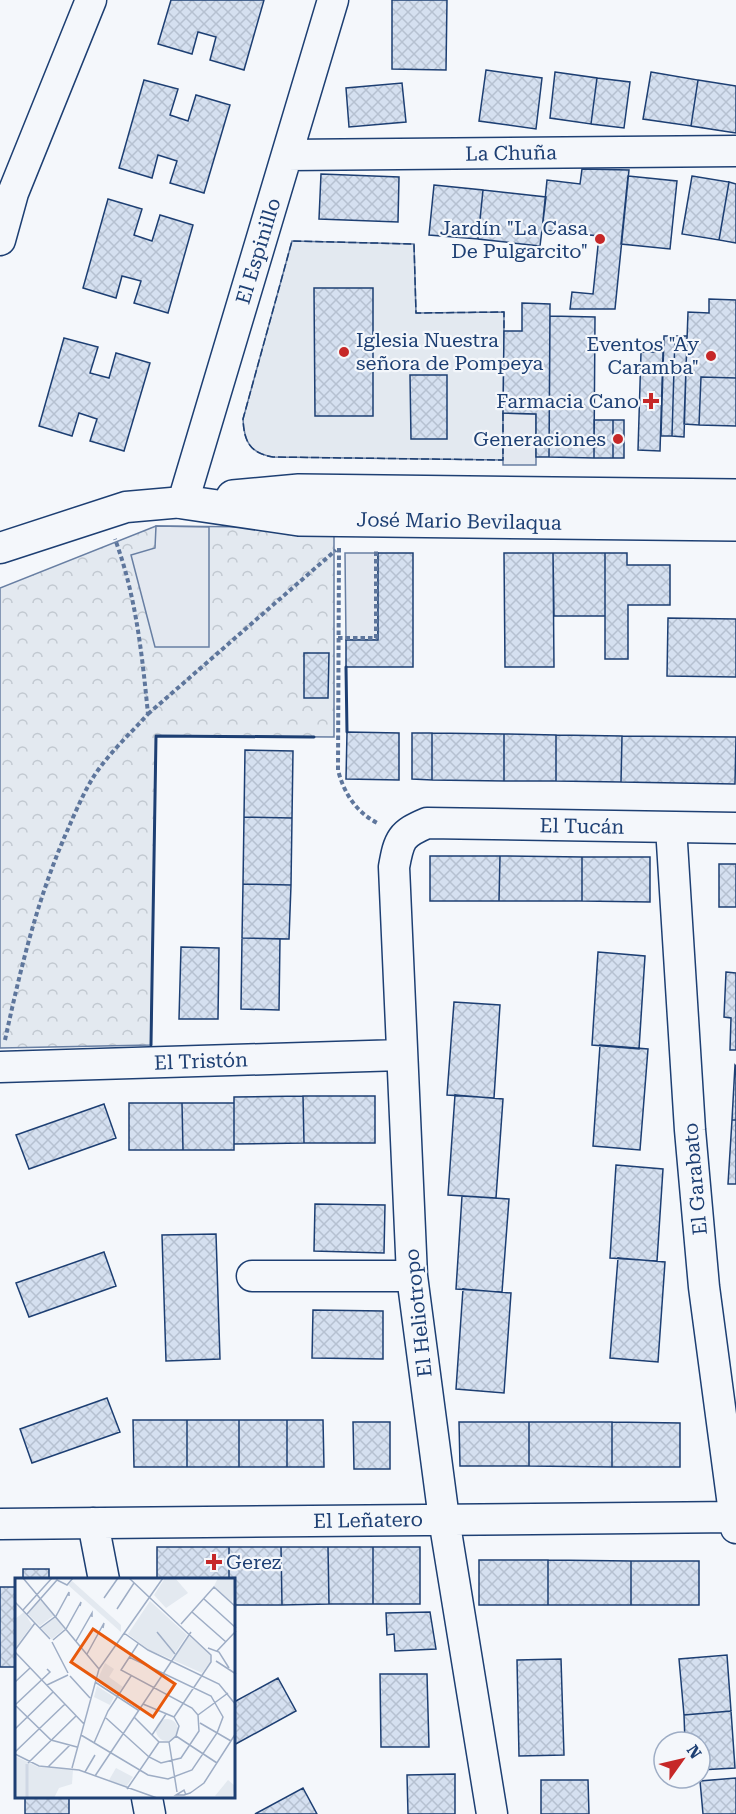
<svg xmlns="http://www.w3.org/2000/svg" width="736" height="1814" viewBox="0 0 736 1814" font-family="'Roboto Serif',serif">
  <style>
    .grass { fill: #e3e9f0; stroke: #687fa3; stroke-width: 1.5 }
    .forest { fill: url(#forest-crowns); stroke: #687fa3; stroke-width: 1.5 }
    .parking { fill: #e3e8f0; stroke: #687fa3; stroke-width: 1.5 }
    .building { fill: url(#building-cross-hatch); stroke: #1d3f73; stroke-width: 1.5 }
    .lines { fill: none; stroke-linecap: round; stroke-linejoin: round }
    .minor-casing { stroke: #1d3f73; stroke-width: 33 }
    .major-casing { stroke: #1d3f73; stroke-width: 36 }
    .path { stroke: #5e769c; stroke-width: 4; stroke-dasharray: 4.5 3; stroke-linecap: butt }
    .minor { stroke: #f4f7fb; stroke-width: 30 }
    .major { stroke: #f4f7fb; stroke-width: 33 }
    .fence { stroke: #1d3f73; stroke-width: 1.5; stroke-dasharray: 8 3; stroke-linecap: butt }
    .wall { stroke: #1d3f73; stroke-width: 3 }
    .poi-dot { fill: #c62828; stroke: #f4f7fb; stroke-width: 2 }
    .labels { text-anchor: middle; dominant-baseline: central; stroke-width: 4.5; stroke-linejoin: round; paint-order: stroke }
    .street-label { font-size: 20px; fill: #1d3f73; stroke: #f4f7fb }
    .poi-label { font-size: 20px; fill: #1d3f73; stroke: #f4f7fb; text-anchor: end }
    .inset-river { fill: none; stroke: #cfd7e4; stroke-width: 3 }
    .inset-road { fill: none; stroke: #9eadc5; stroke-width: 1.5 }
    .view { fill: #e8590c; fill-opacity: 0.15; stroke: #e8590c; stroke-width: 3 }
    .inset-edge { fill: none; stroke: #1d3f73; stroke-width: 3 }
  </style>
  <defs>
    <pattern id="forest-crowns" width="20" height="18" patternUnits="userSpaceOnUse" patternTransform="scale(1.5)"><rect width="20" height="18" fill="#e3e9f0"/><path d="M2 6a3 3 0 1 1 6 0M12 15a3 3 0 1 1 6 0" fill="none" stroke="#c2c9d1"/></pattern>
    <pattern id="building-cross-hatch" width="8" height="8" patternUnits="userSpaceOnUse" patternTransform="scale(1.5)"><rect width="8" height="8" fill="#d5e0f0"/><path d="M0 0l8 8M0 8l8-8" fill="none" stroke="#b6c1d1"/></pattern>
  </defs>
  <rect width="100%" height="100%" fill="#f4f7fb"/>
  <!-- grass -->
  <path class="grass" d="M292,241L414,244L416,313L504,312L503,460L273,457C250,453 244,442 243,419Z"/>
  <!-- forest -->
  <path class="forest" d="M156,526L334,528V737L156,736L151,1045L0,1048V588Z"/>
  <!-- parking -->
  <path class="parking" d="M503,413L536,414V465H503Z
    M156,526L209,527V647H155L131,555L155,548Z
    M345,553H378V640H346Z"/>
  <!-- building -->
  <path class="building" d="M171,0H264L244,70L210,60L216,37L198,32L192,54L158,44Z
    M392,0H447L446,70L392,69Z
    M486,70L542,78L536,129L479,121Z
    M555,72L597,78L591,124L550,118Z
    M651,72L698,80L691,126L643,119Z
    M597,78L630,82L624,128L591,124Z
    M144,80L178,89L170,115L188,121L196,95L230,105L204,193L170,183L177,161L158,155L152,178L119,168Z
    M698,80L736,86V133L691,126Z
    M402,83L406,122L349,127L346,88Z
    M582,169L629,170L615,309H570L572,292L593,294L599,236L542,230L547,180L580,184Z
    M321,174L399,177L398,222L319,219Z
    M628,176L677,181L670,249L621,244Z
    M692,176L729,182L719,240L682,234Z
    M729,182L736,184V243L719,240Z
    M434,185L483,190L478,239L429,235Z
    M483,190L546,197L540,246L478,239Z
    M108,199L142,209L134,235L152,241L160,215L193,225L168,313L134,303L141,281L122,276L116,298L83,288Z
    M314,288H373V416H315Z
    M709,299L736,300V378L701,377L699,425L684,424L688,312L709,313Z
    M522,303L550,304L549,457H536V414L503,413L504,331H522Z
    M550,316L595,317L594,458L549,457Z
    M664,336H675L672,436H661Z
    M675,336H687L684,437L672,436Z
    M64,338L98,347L90,373L109,378L116,353L150,363L124,451L90,441L97,419L79,413L72,436L39,426Z
    M641,352H663L660,451L638,450Z
    M410,375H447V439H411Z
    M701,377L736,378V426L699,425Z
    M594,420H613V458H594Z
    M613,420H624V458H613Z
    M378,553H413V667H346V640H378Z
    M504,553H553L554,667H505Z
    M553,553H605V616H554Z
    M605,553H627V565H670V605H628V659H605Z
    M668,618L736,619V677L667,676Z
    M304,653H329L328,698H304Z
    M347,732L399,733V780L346,779Z
    M412,733H432V780L412,779Z
    M432,733L504,734V781L432,780Z
    M504,734L556,735V781H504Z
    M556,735L622,736L621,782L556,781Z
    M622,736L736,737L735,784L621,782Z
    M245,750L293,751L292,818L244,817Z
    M244,817L292,818L291,885L243,884Z
    M430,856H500L499,901H430Z
    M500,856L582,857V901H499Z
    M582,857H650V902L582,901Z
    M719,864H736V907H719Z
    M243,884L291,885L289,939L242,938Z
    M242,938L280,939L279,1010L241,1009Z
    M181,947L219,948L218,1019H179Z
    M598,952L645,956L639,1049L592,1045Z
    M726,972L736,973V1050H730L731,1018L724,1017Z
    M454,1002L500,1005L494,1098L447,1095Z
    M600,1045L648,1049L640,1150L593,1146Z
    M735,1065L736,1066V1120H732Z
    M455,1095L503,1099L496,1198L448,1195Z
    M303,1096H375V1143H304Z
    M303,1096L304,1143L234,1144V1097Z
    M129,1103H182L183,1150H129Z
    M182,1103H234V1150H183Z
    M104,1104L116,1138L29,1169L16,1135Z
    M732,1120H736V1184H728Z
    M616,1165L663,1169L657,1261L610,1258Z
    M462,1196L509,1199L502,1292L456,1289Z
    M315,1204L385,1205L384,1253L314,1251Z
    M216,1234L220,1359L166,1361L162,1235Z
    M104,1252L116,1286L29,1317L16,1283Z
    M618,1258L665,1262L658,1362L610,1358Z
    M463,1289L511,1293L504,1393L456,1389Z
    M313,1310L383,1311V1359L312,1358Z
    M107,1398L120,1432L32,1463L20,1429Z
    M133,1420H187V1467H134Z
    M187,1420H239V1467H187Z
    M239,1420H287V1467H239Z
    M287,1420H323L324,1467H287Z
    M353,1422H390V1469H354Z
    M459,1422H529V1466H460Z
    M529,1422H612V1467L529,1466Z
    M612,1422L680,1423V1467H612Z
    M157,1547H229V1580H157Z
    M229,1547H281L282,1605H234V1580H229Z
    M281,1547H328L329,1604L282,1605Z
    M328,1547H373V1604H329Z
    M373,1547H420V1604H373Z
    M479,1560H548V1605H479Z
    M548,1560L631,1561V1605H548Z
    M631,1561H699V1605H631Z
    M23,1569H49V1580H23Z
    M0,1587H16V1667H0Z
    M430,1612L436,1649L395,1651L394,1634L387,1635L386,1613Z
    M727,1655L731,1711L684,1715L679,1659Z
    M561,1659L564,1755L519,1756L517,1660Z
    M380,1674H427L429,1747H381Z
    M278,1678L296,1711L234,1745V1702Z
    M731,1711L735,1768L700,1770V1742H685L684,1715Z
    M455,1774V1814H408L407,1775Z
    M736,1778V1814H703L700,1781Z
    M541,1780H588L589,1814H541Z
    M303,1788L317,1814H255Z
    M25,1798H69V1814H25Z"/>
  <g class="lines">
    <defs>
      <path id="minor" d="M287,155L736,151
        M0,240L13,193L91,0
        M0,548L126,507L183,502L333,0
        M671,827L690,1130L704,1287L736,1528
        M0,1067L402,1055
        M252,1276H412
        M93,1523L104,1580
        M0,1524L736,1517
        M147,1798L150,1814
        M492,1814L444,1519L412,1276L394,867C399,839 401,834 427,823L736,828"/>
      <path id="major" d="M233,497L299,491L736,496
        M183,502L299,519L736,524"/>
    </defs>
    <!-- minor casing -->
    <use href="#minor" class="minor-casing"/>
    <!-- major casing -->
    <use href="#major" class="major-casing"/>
    <!-- path -->
    <path class="path" d="M339,548L338,770C344,794 357,813 379,824
      M338,638H376V550
      M148,714L336,550
      M5,1040C20,971 36,904 64,838C73,818 82,795 94,776C109,753 130,734 148,714C142,654 136,596 115,539"/>
    <!-- minor -->
    <use href="#minor" class="minor"/>
    <!-- major -->
    <use href="#major" class="major"/>
    <!-- fence -->
    <path class="fence" d="M503,413V460L273,457C250,453 244,442 243,419L292,241L414,244L416,313L504,312V331"/>
    <!-- wall -->
    <path class="wall" d="M346,667L347,732
      M151,1045L156,736L314,737"/>
  </g>
  <!-- markers -->
  <g class="poi-dot">
    <circle cx="600" cy="239" r="6"/>
    <circle cx="344" cy="352" r="6"/>
    <circle cx="711" cy="356" r="6"/>
    <path d="M648 392h6v6h6v6h-6v6h-6v-6h-6v-6h6z"/>
    <circle cx="618" cy="439" r="6"/>
    <path d="M211 1553h6v6h6v6h-6v6h-6v-6h-6v-6h6z"/>
  </g>
  <g class="labels">
    <!-- street labels -->
    <g class="street-label">
      <text transform="translate(511 153) rotate(-1)">La Chuña</text>
      <text transform="translate(258 251) rotate(-73)">El Espinillo</text>
      <text transform="translate(459 521) rotate(1)">José Mario Bevilaqua</text>
      <text transform="translate(582 826) rotate(1)">El Tucán</text>
      <text transform="translate(201 1061) rotate(-2)">El Tristón</text>
      <text transform="translate(695 1179) rotate(-95)">El Garabato</text>
      <text transform="translate(418 1313) rotate(-96)">El Heliotropo</text>
      <text transform="translate(368 1520) rotate(-1)">El Leñatero</text>
    </g>
    <!-- poi labels -->
    <g class="poi-label">
      <text x="588" y="228">Jardín "La Casa<tspan x="588" dy="23">De Pulgarcito"</tspan></text>
      <text x="356" y="340" text-anchor="start">Iglesia Nuestra<tspan x="356" dy="23">señora de Pompeya</tspan></text>
      <text x="699" y="344">Eventos "Ay<tspan x="699" dy="23">Caramba"</tspan></text>
      <text x="639" y="401">Farmacia Cano</text>
      <text x="606" y="439">Generaciones</text>
      <text x="226" y="1562" text-anchor="start">Gerez</text>
    </g>
  </g>
  <!-- overview -->
  <g transform="translate(15 1578)">
    <rect width="220" height="220" fill="#f4f7fb"/>
    <path d="M150,0H160L173,15L151,30L139,17ZM203,0H220L217,25L199,8ZM57,3L106,47V54L53,7ZM25,22L39,37L25,48L13,36ZM135,23L172,57L156,81L134,72L113,56ZM41,39L49,51L37,61L26,50ZM141 152a11 11 0 1 1 22 0a11 11 0 1 1-22 0ZM101,190L118,199L111,209L94,202ZM213,202L220,208L217,220L200,218Z" fill="#e3e9f0"/>
    <path d="M9,34L17,47L0,70V41ZM174,58L195,75L196,83L187,95L158,82ZM90,85L99,91L94,99L108,109L102,117L82,103ZM82,108L99,119L95,127L79,119ZM0,178L23,189L58,192L57,206L44,210L39,220H0Z" fill="#e3e9f0"/>
    <path class="inset-river" d="M12,220V186"/>
    <path class="inset-road" d="M8,0L84,91L57,190M114,0L134,19M134,19L196,77V84L159,139M89,20L103,0M189,21L221,50M0,24L35,61M102,31L119,5M8,32L37,0M177,34L211,64M12,36L42,2L52,7L58,0M166,46L199,9L221,29M25,50L41,38L54,14V18M142,54L160,76M109,55L133,72L204,106L221,127M38,62L51,51L66,24L65,28M61,63L77,35V39M37,64L53,95M193,70L204,74L214,90M0,72L20,45M202,73L221,53M0,74L69,146M72,76L89,45L88,50M201,83L221,96M84,91L148,0M55,98L75,120M0,104L15,90M80,104L123,132M32,107L53,97M128,126L159,139M0,127L36,162L62,169M0,127L35,94L32,91M183,137L213,115M119,139L144,164M91,140L134,179L146,185L166,180L184,153L183,137L177,130L106,92L123,66M185,145L216,163M0,151L38,114M66,157L133,197L153,201L177,192L202,155L208,139L196,118L114,79M137,157L151,136M161,158L202,185M144,164H154L161,158L164,148L159,139M154,164L162,214M79,165L93,133L116,98M0,174L50,126M0,176L24,188L64,192L142,220M13,185L61,138M33,189L55,167M70,194L80,177M80,198L176,54M112,211L144,164M171,217L169,212L161,217H169L175,215L178,213L189,205L221,155"/>
    <path class="view" d="M78,51L160,106L138,139L56,84Z"/>
    <rect width="220" height="220" class="inset-edge"/>
  </g>
  <!-- north arrow -->
  <g transform="translate(682 1760) rotate(56)"><circle r="28" fill="#f4f7fb" stroke="#9eadc5" stroke-width="1.5"/>
  <path d="M0-4.5L10 22L0 15L-10 22Z" fill="#c62828"/>
  <text y="-9" font-size="16" font-weight="bold" text-anchor="middle" fill="#1d3f73">N</text>
  </g>
</svg>
